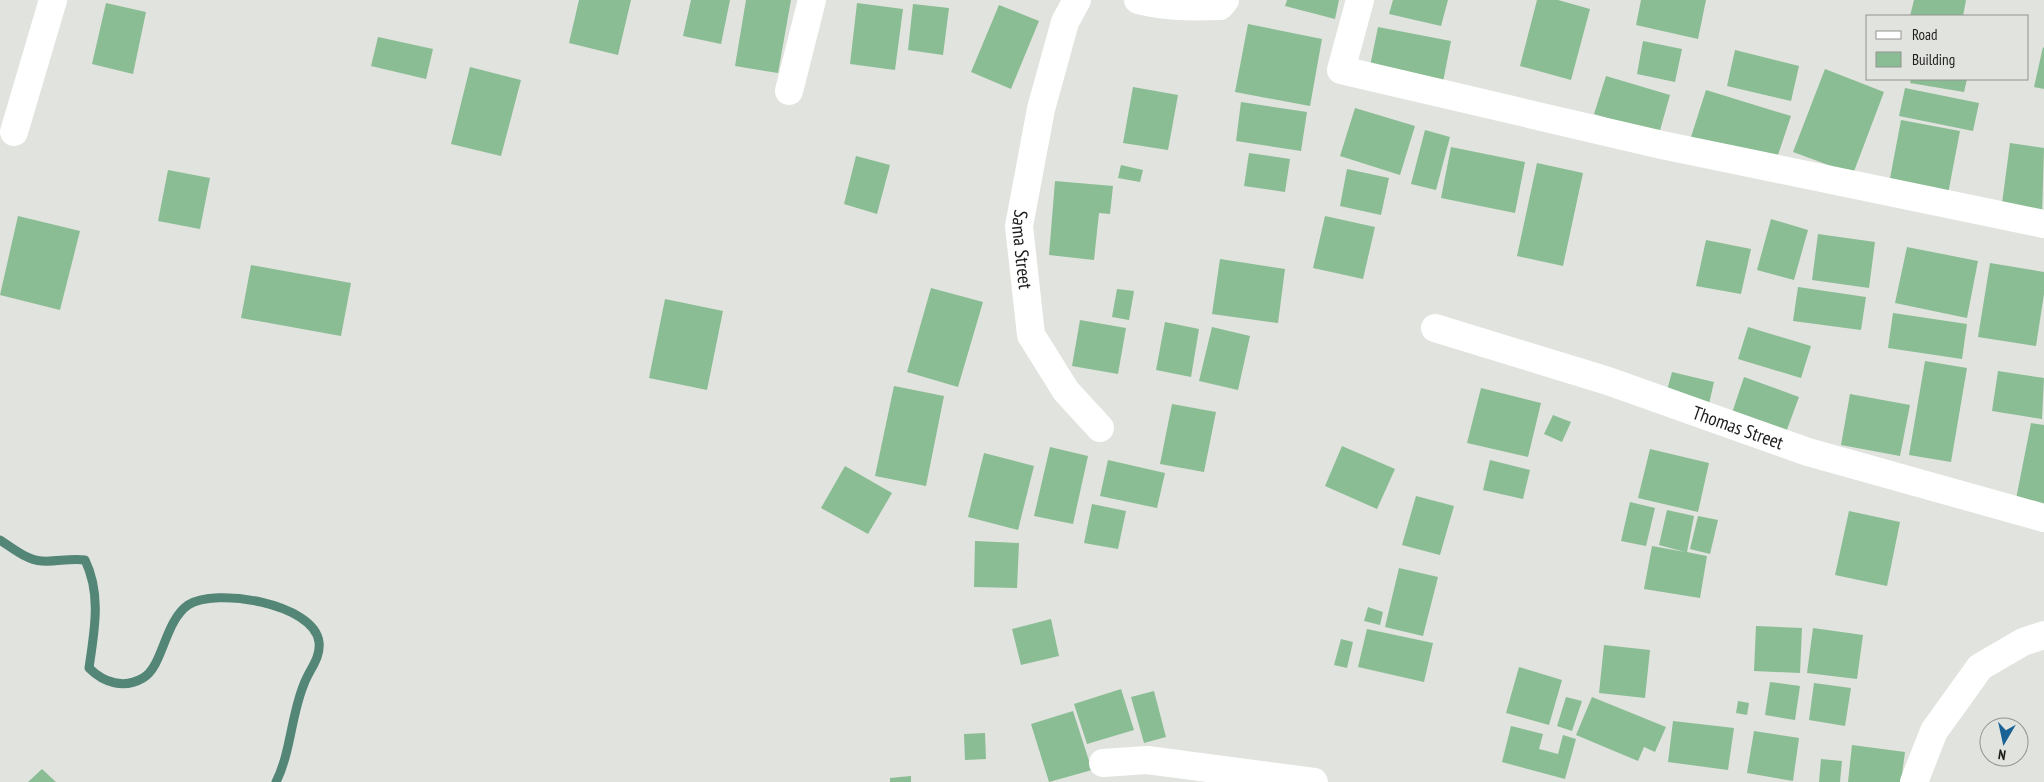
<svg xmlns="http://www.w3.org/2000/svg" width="2044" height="782" viewBox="0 0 2044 782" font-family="'PT Sans Narrow',sans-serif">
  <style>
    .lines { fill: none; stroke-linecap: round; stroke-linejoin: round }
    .stream { stroke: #538677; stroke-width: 9 }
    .building { fill: #8abd93 }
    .street { stroke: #fff; stroke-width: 28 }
    .labels { text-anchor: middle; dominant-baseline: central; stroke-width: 4; stroke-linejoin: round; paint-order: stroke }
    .street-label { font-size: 19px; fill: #1d1d1c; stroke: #e1e3de }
  </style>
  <rect width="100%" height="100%" fill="#e1e3de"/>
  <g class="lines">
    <!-- stream -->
    <path class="stream" d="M0,540C12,548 27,560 42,561C57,562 69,558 85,560C102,595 94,632 89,668C104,683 124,689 143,678C163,667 164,622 188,605C214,587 314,603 319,642C321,658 309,670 304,684C291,715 291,752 276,782"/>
  </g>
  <!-- building -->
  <path class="building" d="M579,0H631L618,55L569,43Z
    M691,0H730L721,44L683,36Z
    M746,0H791L778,73L735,66Z
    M1287,0H1339L1335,19L1285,6Z
    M1393,0H1448L1441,26L1389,14Z
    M1537,0H1558L1590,9L1571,80L1520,66Z
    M1641,0H1706L1698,39L1636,25Z
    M1914,0H1966L1963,16H1910Z
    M106,3L146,12L133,74L92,64Z
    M857,3L903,9L895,70L850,64Z
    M913,4L949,8L943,55L908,50Z
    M999,5L1039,21L1011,89L971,72Z
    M1248,24L1322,39L1310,106L1235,92Z
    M1378,27L1451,41L1442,87L1369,71Z
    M378,37L433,49L426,79L371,66Z
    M1643,41L1682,49L1675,82L1637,74Z
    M2043,47L2044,48V89L2034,87Z
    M1735,50L1799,66L1791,101L1727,86Z
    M470,67L521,80L501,156L451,144Z
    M1825,69L1884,92L1853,174L1793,152Z
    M1606,76L1670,95L1659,134L1594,114Z
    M1911,79H1967L1964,92L1910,83Z
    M1133,87L1178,95L1168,150L1123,143Z
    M1905,88L1979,103L1973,131L1899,116Z
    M1706,90L1791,116L1775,164L1691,137Z
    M1241,102L1307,112L1301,151L1236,141Z
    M1355,108L1415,126L1400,175L1340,156Z
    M1901,120L1960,131L1947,199L1888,189Z
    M1425,130L1450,137L1436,190L1411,184Z
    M2010,143L2044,148L2042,217L2001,211Z
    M1451,147L1525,162L1515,213L1441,198Z
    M1249,153L1290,159L1285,192L1244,186Z
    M856,156L890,165L877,214L844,204Z
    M1537,163L1583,173L1563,266L1517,256Z
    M1121,165L1143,170L1140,182L1118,178Z
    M1347,169L1389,178L1381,215L1340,206Z
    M168,170L210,178L200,229L158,221Z
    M1055,181L1113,186L1110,214L1099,213L1094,260L1049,255Z
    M18,216L80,231L60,310L0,295Z
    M1325,216L1375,227L1363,279L1313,268Z
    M1771,219L1808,230L1794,280L1757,270Z
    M1818,234L1875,242L1869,288L1812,280Z
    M1706,240L1751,249L1741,294L1696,286Z
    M1907,247L1978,261L1967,318L1895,303Z
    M1220,259L1285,269L1278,323L1212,314Z
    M1990,263L2044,272V294L2036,346L1978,337Z
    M251,265L351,283L341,336L241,318Z
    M1798,287L1866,297L1861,330L1793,321Z
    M931,288L983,302L958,387L907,372Z
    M1117,289L1134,291L1129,320L1112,317Z
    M665,299L723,311L707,390L649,378Z
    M1893,313L1967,324L1962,359L1888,348Z
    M1080,320L1126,328L1118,374L1072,366Z
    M1165,322L1199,329L1191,377L1156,370Z
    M1212,327L1250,336L1238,390L1199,381Z
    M1748,327L1811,346L1801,378L1738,359Z
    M1925,361L1967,368L1951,462L1909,455Z
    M1998,371L2044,378L2042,419L1992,411Z
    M1672,372L1714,382L1709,404L1666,394Z
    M1744,377L1799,397L1785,435L1731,416Z
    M894,386L944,396L926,486L875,476Z
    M1481,388L1541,403L1528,457L1467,443Z
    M1850,394L1910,405L1900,456L1841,445Z
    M1172,404L1216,412L1204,472L1160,464Z
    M1553,415L1571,422L1562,442L1544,434Z
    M2031,423L2044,425V510L2015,504Z
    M1342,446L1395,469L1377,509L1325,486Z
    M1050,447L1088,456L1073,524L1034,516Z
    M1650,449L1709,463L1698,512L1638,498Z
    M984,453L1034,466L1018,530L968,517Z
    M1108,460L1165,473L1157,508L1100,496Z
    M1490,460L1530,470L1523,499L1483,490Z
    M845,466L892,493L868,534L821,508Z
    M1416,496L1454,506L1440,555L1402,545Z
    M1630,502L1655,508L1646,546L1621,541Z
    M1092,504L1126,511L1118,549L1084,543Z
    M1667,510L1694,516L1687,552L1707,556L1700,598L1644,589L1652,546L1685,552L1659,545Z
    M1849,511L1900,522L1887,586L1835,575Z
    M1698,516L1718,520L1710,554L1690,549Z
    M975,541L1019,543L1017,588L974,587Z
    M1399,568L1438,577L1423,636L1385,627Z
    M1368,607L1383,612L1380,625L1364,621Z
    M1051,619L1059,656L1021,665L1012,629Z
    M1756,626L1802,628L1800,673L1754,671Z
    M1813,628L1863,635L1857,679L1807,673Z
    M1367,629L1433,643L1424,682L1358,667Z
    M1341,639L1353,642L1347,668L1334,665Z
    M1604,645L1650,650L1645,698L1599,693Z
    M1519,667L1562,680L1549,725L1506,713Z
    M1770,682L1800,686L1795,720L1765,715Z
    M1814,683L1851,688L1845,726L1809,720Z
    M1121,689L1134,730L1087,744L1074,704Z
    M1154,691L1166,737L1144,743L1131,697Z
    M1566,697L1582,701L1572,731L1557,726Z
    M1592,697L1666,727L1655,752L1644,747L1638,761L1576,735Z
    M1738,701L1749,703L1747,715L1736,713Z
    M1073,711L1092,770L1049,782L1031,724Z
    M1673,721L1734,728L1728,770L1668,762Z
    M1511,726L1543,734L1539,749L1558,754L1563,735L1576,739L1565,779L1502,762Z
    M1754,731L1799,738L1793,781L1747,773Z
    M985,733L986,759L965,760L964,734Z
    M1852,745L1905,752L1901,782H1848Z
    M1821,759L1842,761L1840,782H1819Z
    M42,769L56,782H28Z
    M911,776V782H890V778Z"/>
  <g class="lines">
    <!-- street -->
    <g class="street">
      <path id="s1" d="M1077,0L1065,22L1041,109L1019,226L1031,335L1066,391L1100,428"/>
      <path d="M1138,0C1165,7 1191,7 1220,6L1225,0"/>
      <path d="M1360,0L1341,70L1662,145L2044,224"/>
      <path d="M789,91L812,0"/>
      <path d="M14,132L53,0"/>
      <path id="s2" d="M1435,328L1608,381L1808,452L2044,518"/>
      <path d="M1103,763L1147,760L1314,782"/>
      <path d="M1914,782L1934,731L1980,667L2023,642L2044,635"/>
    </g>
  </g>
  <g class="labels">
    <!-- street labels -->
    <g class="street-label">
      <text stroke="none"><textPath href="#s1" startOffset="258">Sama Street</textPath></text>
      <text stroke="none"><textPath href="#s2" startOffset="319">Thomas Street</textPath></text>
    </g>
  </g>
  <!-- legend -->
  <rect x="1866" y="15" width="162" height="65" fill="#e1e3de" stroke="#939490"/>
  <rect x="1876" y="31" width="25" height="8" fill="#ffffff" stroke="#939490"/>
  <text x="1912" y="40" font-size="15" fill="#1d1d1c">Road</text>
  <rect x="1876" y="52" width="25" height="15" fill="#8abd93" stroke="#939490"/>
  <text x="1912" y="65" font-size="15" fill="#1d1d1c">Building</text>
  <!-- north arrow -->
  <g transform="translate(2004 742) rotate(189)"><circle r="24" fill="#e1e3de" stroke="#939490"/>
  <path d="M0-4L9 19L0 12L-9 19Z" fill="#196295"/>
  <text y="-8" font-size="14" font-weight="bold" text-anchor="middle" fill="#1d1d1c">N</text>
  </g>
</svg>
